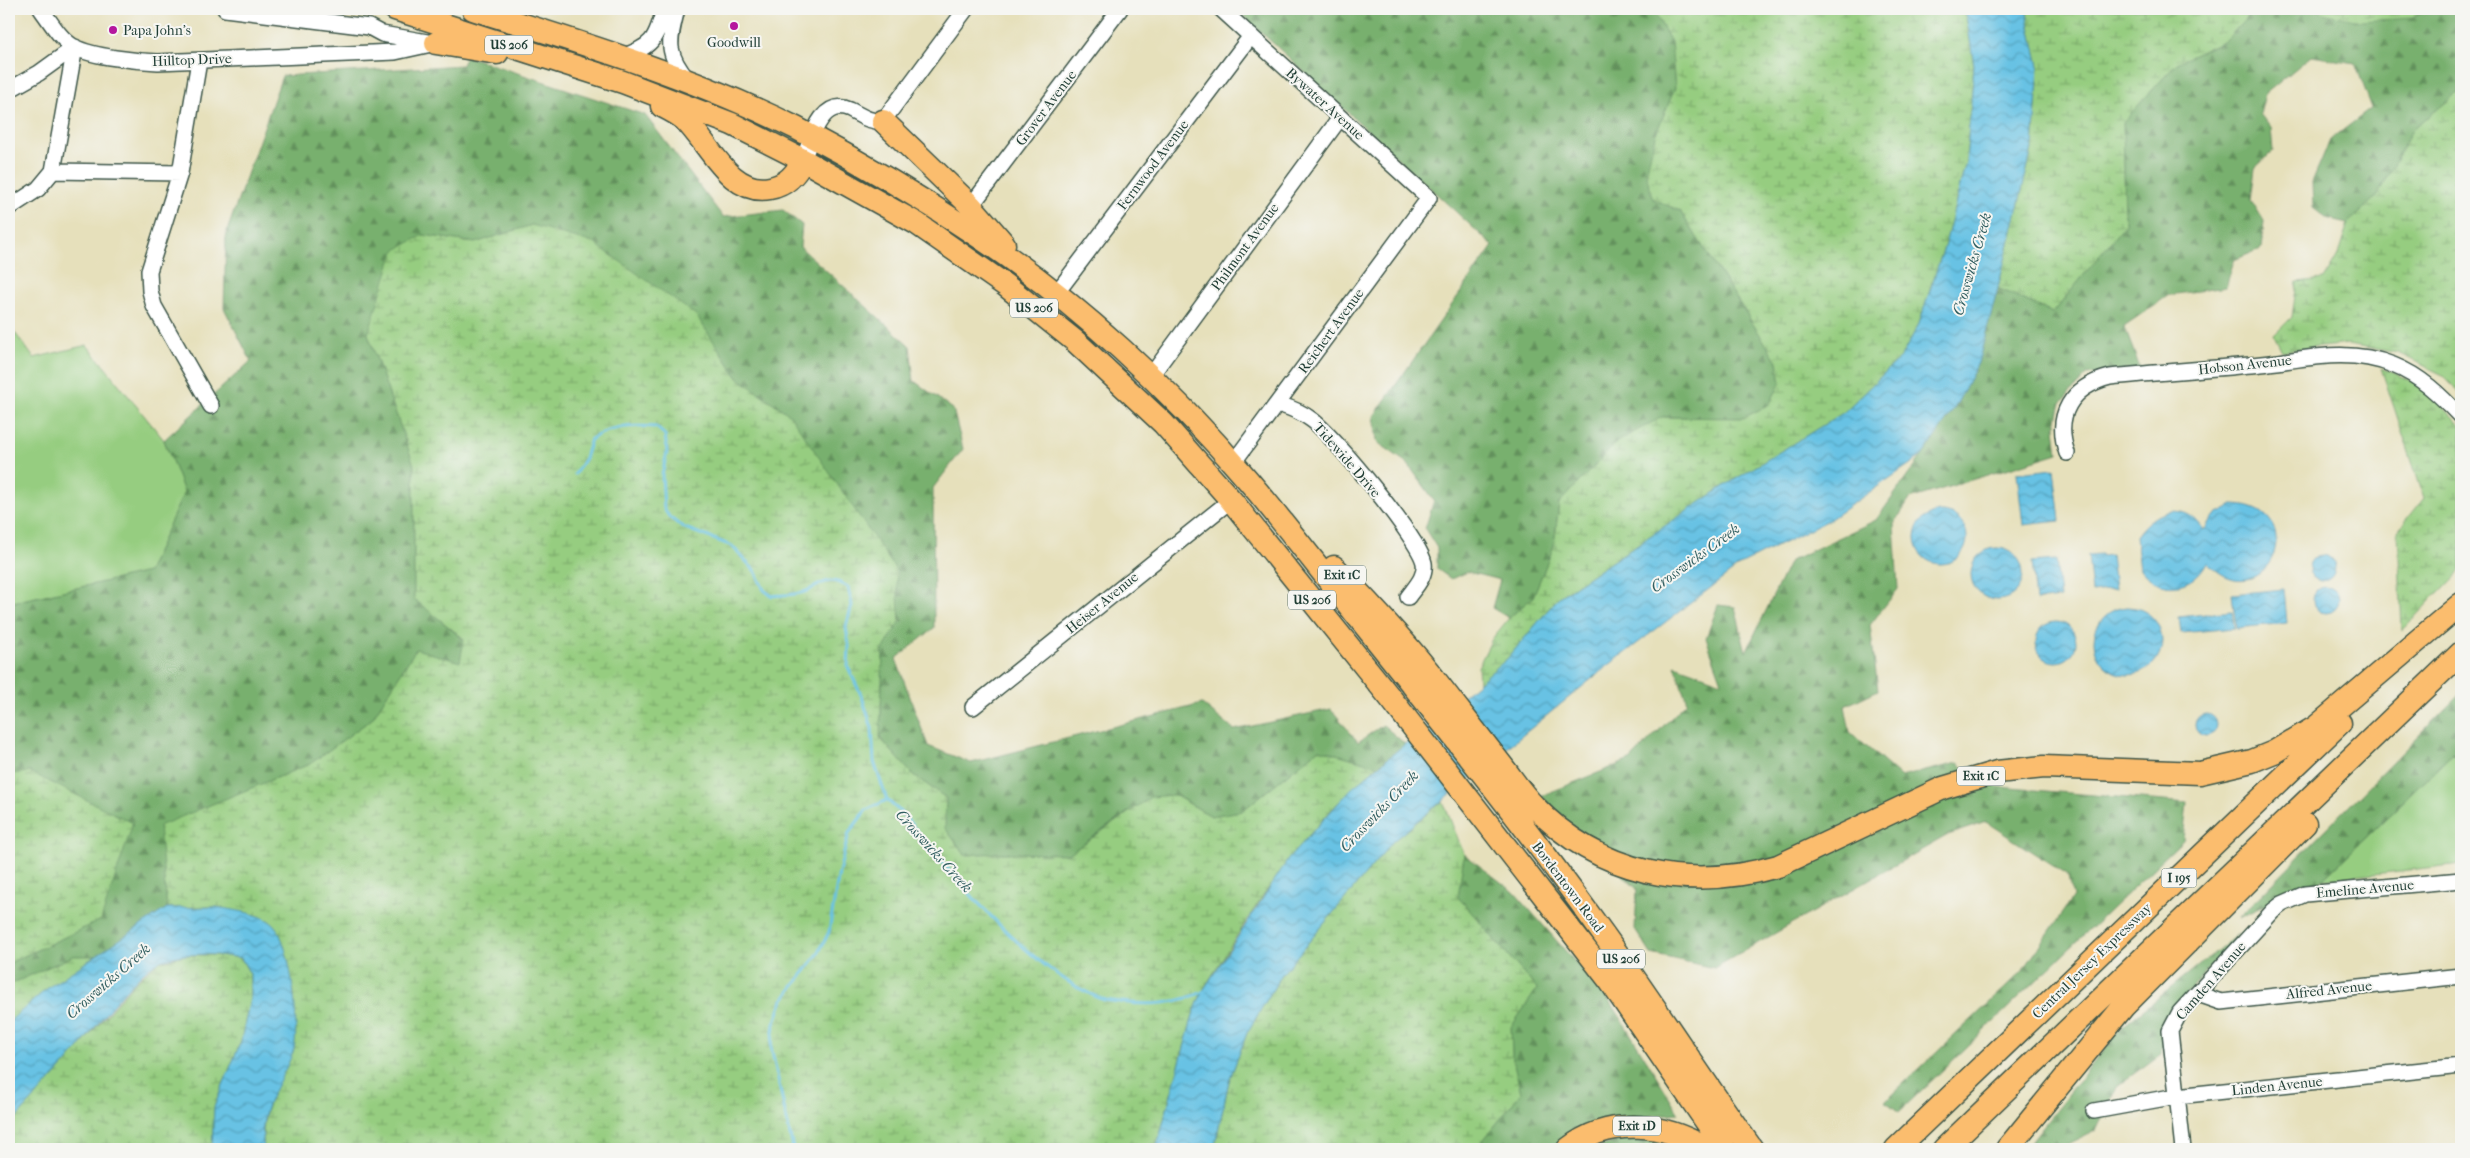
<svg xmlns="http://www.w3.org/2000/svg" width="2470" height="1158" viewBox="0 0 2470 1158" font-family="'IM FELL French Canon',serif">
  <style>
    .grass { fill: #96cd80; stroke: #5a855a }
    .forest { fill: url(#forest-firs); stroke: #4c7651 }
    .wetland { fill: url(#wetland-marsh); stroke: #5a855a }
    .water { fill: url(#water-waves); stroke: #43808c }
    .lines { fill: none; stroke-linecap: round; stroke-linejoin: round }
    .stream { stroke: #67c2e4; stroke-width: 3 }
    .minor-casing { stroke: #3d5548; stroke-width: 18 }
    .highway-casing { stroke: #3d5548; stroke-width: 25 }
    .minor { stroke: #fff; stroke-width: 15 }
    .highway { stroke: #fbbd6e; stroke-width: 22 }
    .poi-dot { fill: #b5179e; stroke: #f6f6f2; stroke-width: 2 }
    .labels { text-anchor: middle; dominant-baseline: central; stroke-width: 4; stroke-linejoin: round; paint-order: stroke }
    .shield { fill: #f6f6f2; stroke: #60746d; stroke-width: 1 }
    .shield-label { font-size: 12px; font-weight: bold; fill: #1f3d34 }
    .poi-label { font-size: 14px; fill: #1f3d34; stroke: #f6f6f2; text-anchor: start }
    .street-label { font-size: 14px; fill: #1f3d34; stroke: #f6f6f2 }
    .water-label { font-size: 15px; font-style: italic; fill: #315e60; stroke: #f6f6f2 }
  </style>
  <defs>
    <pattern id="forest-firs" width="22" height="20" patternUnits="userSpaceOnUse" patternTransform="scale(1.25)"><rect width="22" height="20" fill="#78b06e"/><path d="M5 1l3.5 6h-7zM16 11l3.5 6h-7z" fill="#62905b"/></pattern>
    <pattern id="wetland-marsh" width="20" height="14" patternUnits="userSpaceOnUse" patternTransform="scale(1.25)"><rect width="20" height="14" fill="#96cd80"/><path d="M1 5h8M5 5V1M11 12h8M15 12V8" fill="none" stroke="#7aa86a"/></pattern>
    <pattern id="water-waves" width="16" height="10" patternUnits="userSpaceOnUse" patternTransform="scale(1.25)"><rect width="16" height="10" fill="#67c2e4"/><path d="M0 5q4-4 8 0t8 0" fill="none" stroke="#549fba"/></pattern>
  </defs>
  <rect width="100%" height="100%" fill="#f6f6f2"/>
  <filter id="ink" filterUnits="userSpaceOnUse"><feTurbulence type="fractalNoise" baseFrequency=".02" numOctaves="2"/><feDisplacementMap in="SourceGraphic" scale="10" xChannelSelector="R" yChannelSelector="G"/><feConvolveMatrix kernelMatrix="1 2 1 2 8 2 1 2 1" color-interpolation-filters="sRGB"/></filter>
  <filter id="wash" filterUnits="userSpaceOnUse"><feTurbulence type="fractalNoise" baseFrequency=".0096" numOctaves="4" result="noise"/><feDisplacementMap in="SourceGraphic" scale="20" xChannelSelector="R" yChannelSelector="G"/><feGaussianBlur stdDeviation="1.12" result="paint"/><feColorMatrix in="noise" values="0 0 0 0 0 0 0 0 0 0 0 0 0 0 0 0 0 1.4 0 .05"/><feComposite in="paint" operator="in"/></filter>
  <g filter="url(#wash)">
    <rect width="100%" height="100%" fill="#e6e0bb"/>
    <!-- grass -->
    <path class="grass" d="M9,325L34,358L87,345L164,440L185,492L148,573L9,603Z
      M2452,754L2461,759V864L2322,880Z"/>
    <!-- forest -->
    <path class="forest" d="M1236,9H1653L1671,42L1675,88L1655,136L1653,199L1680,211L1777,361L1781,382L1769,405L1743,418L1662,417L1559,503L1554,546L1533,597L1509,618L1492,608L1500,580L1468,572L1451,579L1437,569V548L1425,529L1434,500L1407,463L1377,442L1374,416L1493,246Z
      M2255,9H2316L2326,14L2413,18L2427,9H2461V90L2412,130L2377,196L2348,223L2326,218L2313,208L2312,182L2330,140L2372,108L2355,63L2311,56L2265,94L2260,114L2271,128L2273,151L2255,168L2251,200L2264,221L2261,249L2234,260L2226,287L2169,295L2124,326L2140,368L2087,375L2061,403L2055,428L2058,453L1910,499L1894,524L1898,589L1870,625L1878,690L1845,706L1850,732L1901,777L1958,763L1987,786L2187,803L2183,840L1899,1112L1885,1101L2022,972L2073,897L2069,876L1986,822L1948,835L1714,968L1651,954L1635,929L1637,889L1541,796L1630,760L1687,702L1675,665L1722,682L1706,638L1718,605L1735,607L1746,652L1790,561L1876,520L1922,456L1954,409L1978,363L1998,288L2053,313L2125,224L2123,122L2177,63L2227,39Z
      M466,56L645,115L723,217L783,210L802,225L800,247L910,346L914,381L953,409L963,449L933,488L934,628L896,659L928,746L971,763L1202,704L1234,730L1331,709L1358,742L1383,725L1405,744L1378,766L1319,749L1242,811L1211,816L1175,795L1128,812L1069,854L999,853L965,855L945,828L946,798L913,775L880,738L883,649L900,621L790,415L738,378L696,315L532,225L475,243L423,235L368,334L414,465V598L464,640L460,663L416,649L372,719L310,764L160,826L167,908L96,956H73L9,985V963L101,920L31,772L9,774V603L148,572L184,492L164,440L251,361L224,308L226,234L282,76L462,65Z
      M2461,693V759L2452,754L2322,880L2238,918Z
      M1464,854L1514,892L1612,1004L1679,1113L1603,1120L1555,1145L1551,1149H1476L1521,1093L1512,1056L1511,1027L1537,989L1458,897Z
      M2238,934L2166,1018L2161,1054L2117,1086L2096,1131L2059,1149H2025L2122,1027Z
      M1626,1139L1665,1140L1680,1149H1592Z"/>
    <!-- wetland -->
    <path class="wetland" d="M1653,9H1965L1974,65L1966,162L1946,241L1919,324L1901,357L1843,413L1726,485L1559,597L1507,659L1479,683L1478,667L1492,639L1509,618L1533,597L1554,546L1559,503L1618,441L1662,417L1743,418L1769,405L1781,382L1777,361L1680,211L1653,199L1646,174L1655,136L1675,88L1671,42Z
      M2026,9H2255L2227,39L2177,63L2123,122L2125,224L2053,313L1998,288L2033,145L2039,67Z
      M2316,9H2427L2413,18L2360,21L2326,14Z
      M2461,90V394L2441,374L2398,353L2349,344L2282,351L2274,335L2292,317L2297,282L2324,279L2338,255L2348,223L2377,196L2412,130Z
      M532,225L594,243L696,315L738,378L790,415L896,570L900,621L883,650L880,738L913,775L946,798L945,828L965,855L999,853L1069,854L1151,797L1174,795L1211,816L1242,811L1319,749L1378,766C1303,828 1252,910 1202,992L1193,1015L1156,1149H264C258,1113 278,1082 293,1051L216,907L167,908L159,826L310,764L372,719L416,649L460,662L464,639L414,599V465L368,334L394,251L423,235L475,243Z
      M2381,368L2424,386L2461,426V570L2402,631L2398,531L2424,498Z
      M30,772L133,823L101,920L9,963V774Z
      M1443,801L1464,854L1458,897L1537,989L1511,1027L1512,1056L1521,1093L1476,1149H1214L1229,1081L1247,1033L1282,974L1393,841Z
      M185,955H221L241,958L250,974V999L241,1041L214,1107L212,1149H9V1126L71,1057L133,984L158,962Z
      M73,956H96L49,987L9,1024V985Z"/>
    <!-- water -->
    <path class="water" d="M1965,9H2026L2039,66L2033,145L1998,288L1978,363L1954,409L1922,456L1829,520L1742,564L1605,668L1393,841L1282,974L1247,1033L1229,1081L1214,1149H1156L1193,1015L1202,992L1289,858L1351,789L1507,659L1559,597L1726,485L1843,413L1901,357L1919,324L1946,241L1966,162L1974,65Z
      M2054,469L2060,521L2023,525L2017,473Z
      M2233,505C2315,506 2265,623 2207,562C2193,590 2159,594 2140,569L2136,536C2154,509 2185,500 2204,530L2216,514Z
      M1915 538a26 26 0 1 1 52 0a26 26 0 1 1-52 0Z
      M1971 574a26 26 0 1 1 52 0a26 26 0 1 1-52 0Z
      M2101,554L2102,556L2111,555L2115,589L2092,592L2088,555Z
      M2309 568a13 13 0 1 1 26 0a13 13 0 1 1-26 0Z
      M2056,560L2060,598L2036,601L2032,562Z
      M2313 600a13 13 0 1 1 26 0a13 13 0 1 1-26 0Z
      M2284,589L2287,623L2236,628L2232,594Z
      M2094 641a34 34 0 1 1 68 0a34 34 0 1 1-68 0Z
      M2232,611L2234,628L2181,633L2179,617Z
      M2036 642a20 20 0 1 1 40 0a20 20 0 1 1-40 0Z
      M2195 725a11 11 0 1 1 22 0a11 11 0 1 1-22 0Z
      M216,907C232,910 263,913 274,925C291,943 301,1029 293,1052C280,1087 257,1107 264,1149H212L214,1107L241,1041L250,999V974L241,958C216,954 182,951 158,962C133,975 92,1032 73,1055C53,1079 30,1102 9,1126V1024L12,1019L49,987L167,908Z"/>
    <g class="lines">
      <!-- stream -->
      <path class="stream" d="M575,474L585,458L591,439C612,426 632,425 656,427L665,435L667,452L662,475L664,509L670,518L685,528L732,546L755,571L764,590L772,596C782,595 795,595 804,592C823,585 827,574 848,587L852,605L846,627L849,646L848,667L862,697L872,728L874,762L887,800
        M887,800C909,818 919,835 937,856C977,904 1043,977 1102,999C1107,1001 1114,1001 1120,1002C1151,1006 1177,1004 1205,991
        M793,1149L771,1047L774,1024L783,1000L818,954L829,932L839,872L849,833L866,810L887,800"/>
    </g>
  </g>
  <g filter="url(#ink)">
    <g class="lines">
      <defs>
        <path id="minor" d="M41,9C50,21 60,39 74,47C93,57 137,61 158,62L395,52L436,43
          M225,9L369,27L382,34L427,42
          M677,9C669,41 665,53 688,80
          M1221,9L1429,198L1233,463
          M75,47L53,171L180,173
          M621,57C652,47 656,40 664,9
          M199,61L180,173L149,271L150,291L154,306L211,406
          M9,90L39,73L75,47
          M803,160C811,140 821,97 850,110C862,116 869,122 883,121L966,9
          M971,206L1120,9
          M9,208L38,189L53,171
          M1055,295L1251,36
          M1150,377L1340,118
          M1278,404C1291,408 1302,412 1312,420C1334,436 1420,540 1424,563C1426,577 1415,587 1408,597
          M2067,453C2054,415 2071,387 2110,377C2160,372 2211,369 2261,364C2306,359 2349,347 2393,365C2421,376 2440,395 2461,417
          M973,707L1231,500
          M2198,994L2221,1002L2461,976
          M2094,1111L2177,1096L2461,1066
          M2183,1149L2170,1031L2180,1012L2273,911L2282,904L2305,894L2461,880"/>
        <path id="highway" d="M395,9L623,82L732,124L803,160L916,223L1005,285L1075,341L1163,423L1231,500L1392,700L1610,981L1725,1149
          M473,9C579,42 696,78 796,128C859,161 920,197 978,236C1075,301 1172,390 1247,479C1287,526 1324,575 1363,623C1442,722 1522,821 1596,924C1650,998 1699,1075 1752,1149
          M436,43L497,53
          M662,106C670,110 678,114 685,120C709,143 730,196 770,188C787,185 796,174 803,160
          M883,121L971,206L1004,244
          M1334,567C1371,605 1408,644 1440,686C1461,713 1482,740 1503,767C1513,780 1522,794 1534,806C1599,874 1688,892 1778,866L1943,788L1997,772L2044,767L2200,773L2252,761L2274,752L2316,727L2461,604
          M1568,1149C1610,1116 1664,1123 1707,1149
          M1896,1149L2340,723
          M1944,1149L2461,653
          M2007,1149L2123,1007L2305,824"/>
      </defs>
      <!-- minor casing -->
      <use href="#minor" class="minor-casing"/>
      <!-- highway casing -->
      <use href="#highway" class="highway-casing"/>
      <!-- minor -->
      <use href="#minor" class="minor"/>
      <!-- highway -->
      <use href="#highway" class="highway"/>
    </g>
  </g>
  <!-- markers -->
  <g class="poi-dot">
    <circle cx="734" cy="26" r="5"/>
    <circle cx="113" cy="30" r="5"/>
  </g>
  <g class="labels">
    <!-- shield labels -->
    <g class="shield">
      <rect x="485" y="35.5" width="48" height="19" rx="4"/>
      <rect x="1010" y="298.5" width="48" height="19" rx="4"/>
      <rect x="1318" y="565.5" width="48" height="19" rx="4"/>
      <rect x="1288" y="590.5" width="48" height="19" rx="4"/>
      <rect x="1957" y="766.5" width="48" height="19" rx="4"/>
      <rect x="2161.5" y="868.5" width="35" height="19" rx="4"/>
      <rect x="1597" y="949.5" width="48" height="19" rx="4"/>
      <rect x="1613" y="1116.5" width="48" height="19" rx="4"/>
    </g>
    <g class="shield-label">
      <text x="509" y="45">US 206</text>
      <text x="1034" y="308">US 206</text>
      <text x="1342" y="575">Exit 1C</text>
      <text x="1312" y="600">US 206</text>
      <text x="1981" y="776">Exit 1C</text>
      <text x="2179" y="878">I 195</text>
      <text x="1621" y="959">US 206</text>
      <text x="1637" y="1126">Exit 1D</text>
    </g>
    <!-- poi labels -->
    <g class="poi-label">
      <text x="123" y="30">Papa John's</text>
      <text x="734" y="42" text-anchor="middle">Goodwill</text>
    </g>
    <!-- street labels -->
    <g class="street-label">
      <text transform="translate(192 60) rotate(-2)">Hilltop Drive</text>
      <text transform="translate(1325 104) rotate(42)">Bywater Avenue</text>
      <text transform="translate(1046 108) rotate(-53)">Grover Avenue</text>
      <text transform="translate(1153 165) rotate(-53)">Fernwood Avenue</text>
      <text transform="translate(1245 247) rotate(-54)">Philmont Avenue</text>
      <text transform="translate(1331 331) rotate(-54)">Reichert Avenue</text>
      <text transform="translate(2245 365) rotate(-6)">Hobson Avenue</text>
      <text transform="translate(1347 460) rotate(49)">Tidewide Drive</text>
      <text transform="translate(1102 603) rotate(-39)">Heiser Avenue</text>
      <text transform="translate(1568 887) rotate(53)">Bordentown Road</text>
      <text transform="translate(2365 889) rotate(-5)">Emeline Avenue</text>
      <text transform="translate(2092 961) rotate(-44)">Central Jersey Expressway</text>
      <text transform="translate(2211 981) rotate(-49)">Camden Avenue</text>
      <text transform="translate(2329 990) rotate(-6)">Alfred Avenue</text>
      <text transform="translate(2277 1086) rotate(-6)">Linden Avenue</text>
    </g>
    <!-- water labels -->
    <g class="water-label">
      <text transform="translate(1972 264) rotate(-74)">Crosswicks Creek</text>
      <text transform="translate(1695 558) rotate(-36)">Crosswicks Creek</text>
      <text transform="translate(1379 811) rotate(-46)">Crosswicks Creek</text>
      <text transform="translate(934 851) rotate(48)">Crosswicks Creek</text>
      <text transform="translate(108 981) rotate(-41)">Crosswicks Creek</text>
    </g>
  </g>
  <!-- margin -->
  <rect width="2470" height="1158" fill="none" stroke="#f6f6f2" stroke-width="30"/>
</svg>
